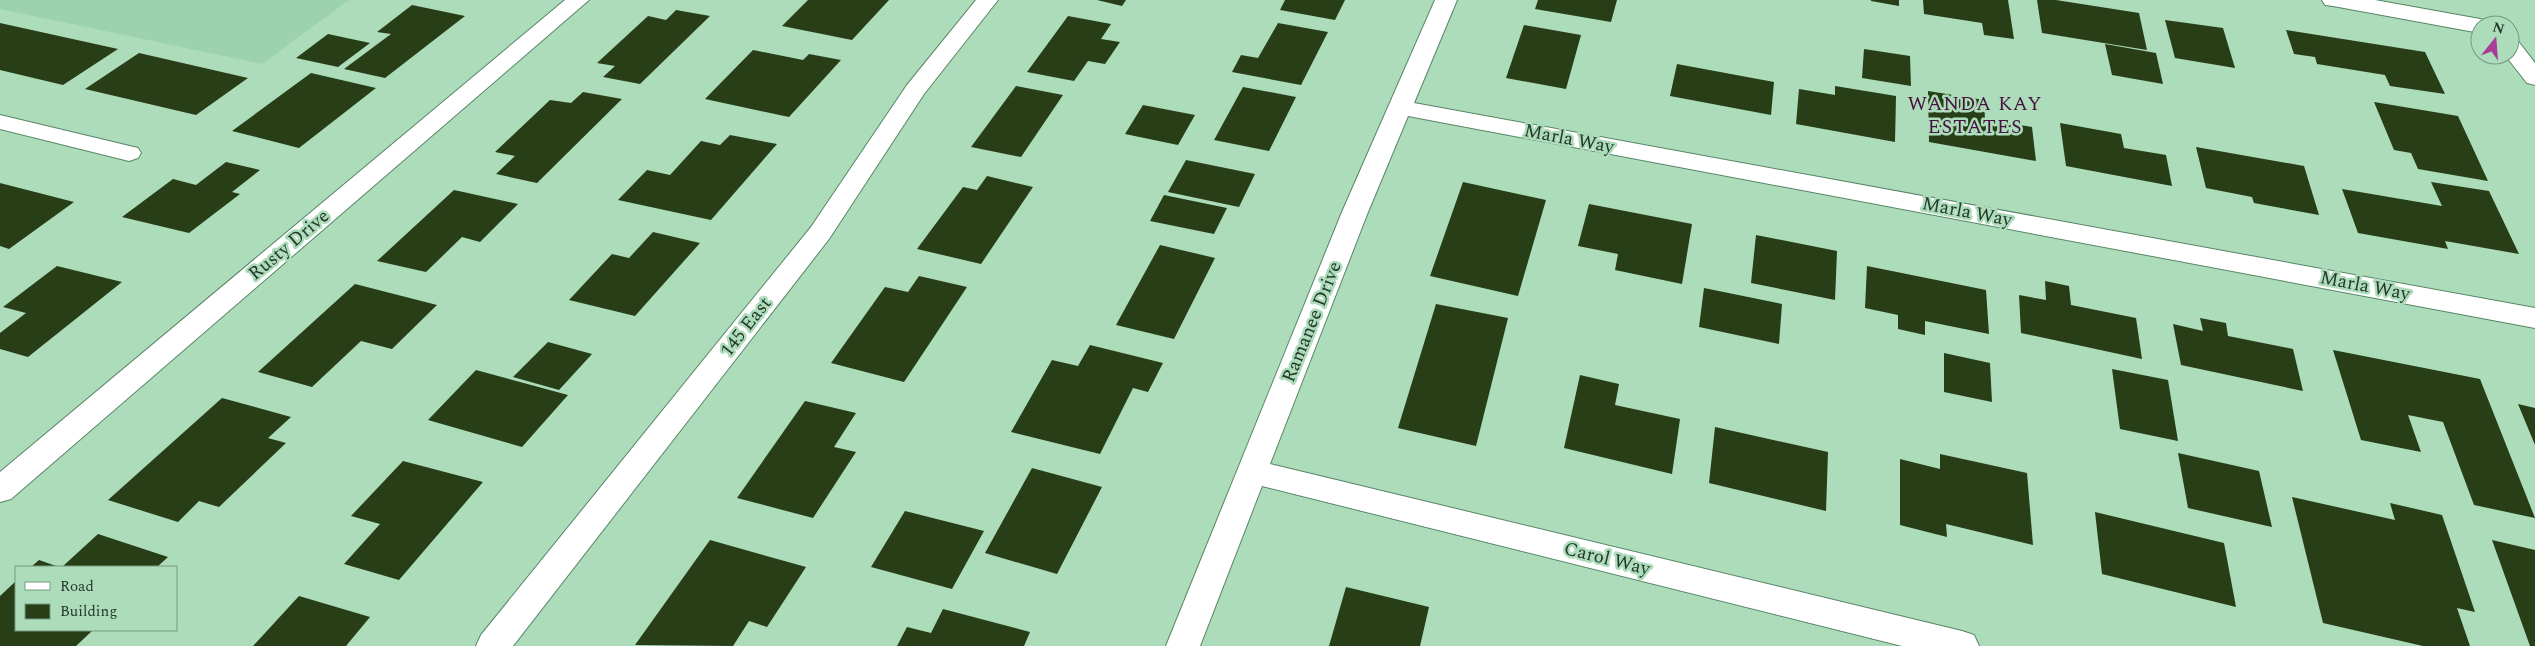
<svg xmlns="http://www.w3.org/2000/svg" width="2535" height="646" viewBox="0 0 2535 646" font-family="Spectral,serif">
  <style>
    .built { fill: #9cd3ad }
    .building { fill: #273e17 }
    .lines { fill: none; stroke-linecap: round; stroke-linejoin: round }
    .minor-casing { stroke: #588566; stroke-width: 2 }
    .minor { fill: #fff; fill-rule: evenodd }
    .labels { text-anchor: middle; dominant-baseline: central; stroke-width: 5; stroke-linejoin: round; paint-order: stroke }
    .street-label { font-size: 19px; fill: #25382a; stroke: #acdcba }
    .neighbourhood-label { font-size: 20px; letter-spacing: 1px; fill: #471240; stroke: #acdcba }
  </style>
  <rect width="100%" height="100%" fill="#acdcba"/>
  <!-- built -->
  <path class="built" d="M0,0H349L262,64L0,9Z"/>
  <!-- building -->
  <path class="building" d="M808,0H889L852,40L782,26Z
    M1097,0H1126L1122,6Z
    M1285,0H1345L1335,20L1280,10Z
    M1538,0H1617L1611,22L1535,9Z
    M1871,0H1899V6L1871,1Z
    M1923,0H2008L2014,39L1984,35L1982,23L1924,14Z
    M2037,0H2056L2139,13L2147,50L2042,33Z
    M412,5L465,16L385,78L344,69L391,34L377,32Z
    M676,10L710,16L640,84L603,77L615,66L597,63L648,16L666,20Z
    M1068,16L1111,24L1101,39L1120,42L1105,64L1088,61L1074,81L1027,72Z
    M2165,20L2223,28L2235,68L2175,58Z
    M0,23L118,49L63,85L0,70Z
    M1278,23L1328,32L1301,85L1232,72L1241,55L1258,58Z
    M1524,25L1581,35L1566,89L1506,78Z
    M2286,30L2425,52L2445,94L2390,86L2385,75L2317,64L2315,57L2294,54Z
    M328,34L370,43L338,67L296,58Z
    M2105,44L2156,53L2163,84L2112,75Z
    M1864,49L1910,56L1911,86L1862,78Z
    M753,50L803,60L809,54L841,60L789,117L705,99Z
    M139,53L248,78L196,115L85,89Z
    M1677,64L1774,82L1771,115L1670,96Z
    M311,73L376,88L299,148L232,131Z
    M1016,86L1063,95L1021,157L971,147Z
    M1835,86L1896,96L1895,142L1796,124L1799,89L1835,95Z
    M1243,87L1296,97L1269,151L1214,140Z
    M1928,91L1984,100L1985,119L2032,127L2036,161L1929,142Z
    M583,92L622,99L537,183L496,174L515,156L495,152L550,100L571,103Z
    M2374,102L2458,116L2488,181L2418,169L2411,153L2394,150Z
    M1143,105L1195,115L1178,145L1125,134Z
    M2060,123L2121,134L2124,148L2166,155L2172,186L2066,166Z
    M730,135L777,144L711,220L618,200L647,170L670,175L701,141L720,145Z
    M2196,147L2304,166L2319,215L2254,203L2252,197L2206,188Z
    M1186,160L1255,174L1239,207L1168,192Z
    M226,162L260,170L232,192L240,194L189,233L122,217L173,179L196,185Z
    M987,176L1033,187L981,264L917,249L963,187L977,190Z
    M1463,182L1546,200L1518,296L1430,276Z
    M2431,182L2489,191L2519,254L2445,241L2448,249L2358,233L2342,189L2442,206Z
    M0,183L74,202L9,249L0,246Z
    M454,190L518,204L480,242L462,237L426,272L377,261Z
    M1164,195L1227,208L1214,234L1150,221Z
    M1589,204L1692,224L1682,284L1615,270L1618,254L1578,246Z
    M653,232L700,243L635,316L569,300L612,254L629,258Z
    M1756,235L1837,251L1835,300L1751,283Z
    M1160,245L1215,258L1174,339L1116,325Z
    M57,266L122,282L28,357L0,349V333L26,313L3,307Z
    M1867,266L1986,290L1989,334L1925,321V335L1898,329V315L1865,308Z
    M919,276L967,287L904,382L831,363L885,287L908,292Z
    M2045,281L2069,286L2071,305L2136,318L2142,359L2021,333L2019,295L2046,300Z
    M355,284L437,305L392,349L361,341L312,387L258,372Z
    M1704,288L1782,304L1779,344L1699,327Z
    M1436,304L1508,318L1476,446L1398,428Z
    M2200,318L2226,323L2228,336L2293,349L2303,391L2181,365L2173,324L2203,331Z
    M548,342L592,354L559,390L513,377Z
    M1090,345L1163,363L1148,392L1133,388L1100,454L1011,432L1052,360L1078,366Z
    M2333,350L2480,379L2535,518L2474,505L2443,422L2408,415L2421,452L2361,440Z
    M1944,353L1990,363L1992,402L1944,392Z
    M2112,369L2168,380L2178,441L2120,429Z
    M476,370L568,395L522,447L428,420Z
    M1580,375L1619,384L1615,405L1680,419L1672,474L1564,448Z
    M222,398L291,417L268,438L286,443L219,507L199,501L178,522L108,500Z
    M805,401L856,413L834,447L856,452L813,518L737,498Z
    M2518,404L2535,408V445Z
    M1715,427L1828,452L1826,511L1709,483Z
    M2178,453L2259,471L2272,527L2188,508Z
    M1940,454L2027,473L2033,545L1946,524L1947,537L1900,525V459L1940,469Z
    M403,461L483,482L399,580L344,564L380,524L351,516Z
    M1032,468L1102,487L1057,574L985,553Z
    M2292,497L2395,520L2390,503L2442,515L2475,612L2457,608L2470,646H2423L2323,623Z
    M905,511L984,531L952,589L871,567Z
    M2095,512L2224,543L2236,607L2102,574Z
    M98,534L168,557L157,567H62Z
    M710,540L806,567L767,627L749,621L733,646L635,645Z
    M2492,540L2535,550V646H2530Z
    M39,560L59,567H31Z
    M16,581V630H93L76,646H0V596Z
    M1346,587L1429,607L1420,646H1329Z
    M299,596L370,617L346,646H253Z
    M943,609L1030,632L1024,646H897L907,627L931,633Z"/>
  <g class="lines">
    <defs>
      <path id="minor" d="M565,0H589L11,499L0,502V472Z
        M976,0H998L924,94L829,239L513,646H476L481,635L811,227L907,85Z
        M1435,0H1457L1414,103L2535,308V328L1408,116L1368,212L1270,464L1962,631L1974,635L1979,646H1902L1262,486L1200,646H1166L1342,212Z
        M2322,0H2375L2480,19L2488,21L2490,25H2480V33L2333,6L2325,5Z
        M2510,39L2518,41L2535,63V85L2527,83L2505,55H2510Z
        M0,115L138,148L141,153L138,158L129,161L0,129Z"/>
    </defs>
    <!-- minor casing -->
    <use href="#minor" class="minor-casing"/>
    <!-- minor -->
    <use href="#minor" class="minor"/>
  </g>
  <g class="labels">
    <!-- street labels -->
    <g class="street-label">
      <text transform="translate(1569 139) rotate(11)">Marla Way</text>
      <text transform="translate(1967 212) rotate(11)">Marla Way</text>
      <text transform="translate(289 245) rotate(-40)">Rusty Drive</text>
      <text transform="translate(2365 286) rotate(11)">Marla Way</text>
      <text transform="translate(1312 322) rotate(-68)">Ramanee Drive</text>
      <text transform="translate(746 327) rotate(-52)">145 East</text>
      <text transform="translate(1607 559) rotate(14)">Carol Way</text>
    </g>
    <!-- neighbourhood labels -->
    <g class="neighbourhood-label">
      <text x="1975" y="104">WANDA KAY<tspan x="1975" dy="23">ESTATES</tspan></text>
    </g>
  </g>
  <!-- legend -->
  <rect x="15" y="566" width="162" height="65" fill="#acdcba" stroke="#769a80"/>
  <rect x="25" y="582" width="25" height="8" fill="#ffffff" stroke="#769a80"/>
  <text x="60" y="591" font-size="15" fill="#25382a">Road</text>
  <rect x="25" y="604" width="25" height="15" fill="#273e17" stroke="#769a80"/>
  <text x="60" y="616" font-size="15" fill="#25382a">Building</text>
  <!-- north arrow -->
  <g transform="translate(2495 40) rotate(17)"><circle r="24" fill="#acdcba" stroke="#769a80"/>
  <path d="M0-4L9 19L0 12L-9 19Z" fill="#a93b99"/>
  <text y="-8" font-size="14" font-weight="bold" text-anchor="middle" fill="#25382a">N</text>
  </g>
</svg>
